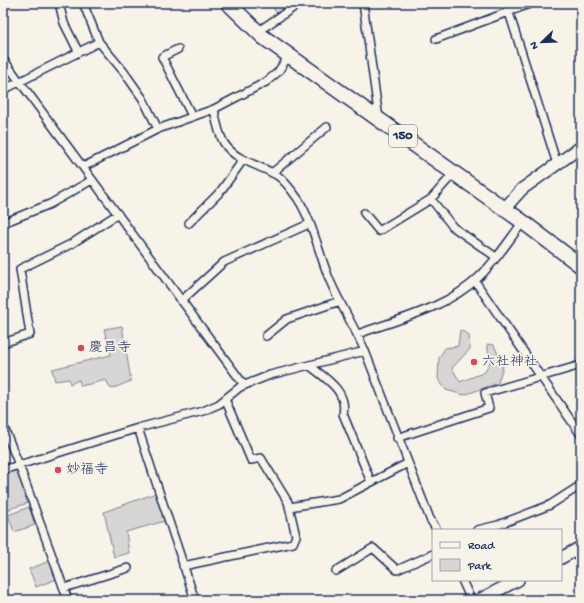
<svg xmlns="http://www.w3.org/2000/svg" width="584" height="603" viewBox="0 0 584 603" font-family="'Gochi Hand','Klee One',sans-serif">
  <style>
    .green { fill: #d7d6d4; stroke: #798299 }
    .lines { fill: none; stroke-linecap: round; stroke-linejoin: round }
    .street-casing { stroke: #1b2f5e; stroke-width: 10 }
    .secondary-casing { stroke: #1b2f5e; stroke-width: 14 }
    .highway-casing { stroke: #1b2f5e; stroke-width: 17 }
    .street { stroke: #f7f3e8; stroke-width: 7 }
    .secondary { stroke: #f7f3e8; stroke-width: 11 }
    .highway { stroke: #f7f3e8; stroke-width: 14 }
    .poi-dot { fill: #d1495b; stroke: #f7f3e8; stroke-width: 1.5 }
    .labels { text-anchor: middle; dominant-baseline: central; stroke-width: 3.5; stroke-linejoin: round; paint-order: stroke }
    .shield { fill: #f7f3e8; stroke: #5d6a87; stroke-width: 1 }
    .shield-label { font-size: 13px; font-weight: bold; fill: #1b2f5e }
    .poi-label { font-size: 14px; fill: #1b2f5e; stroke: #f7f3e8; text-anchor: start }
  </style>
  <rect width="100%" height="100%" fill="#f7f3e8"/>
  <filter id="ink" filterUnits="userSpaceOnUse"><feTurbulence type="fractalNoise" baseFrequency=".025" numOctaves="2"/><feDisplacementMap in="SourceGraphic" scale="8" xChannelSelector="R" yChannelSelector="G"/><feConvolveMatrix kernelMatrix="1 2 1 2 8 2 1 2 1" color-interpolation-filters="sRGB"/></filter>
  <g filter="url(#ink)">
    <!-- green -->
    <path class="green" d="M270,3H300L279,17Z
      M122,326L131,381L111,389L106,380L81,386L79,380L70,384L69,379L55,381L52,369L111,355L104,329Z
      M460,330L469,335L470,349L452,368L460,382L485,372L490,362L487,344L494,345L503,366L498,383L464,395L446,390L438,379L439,358L445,348L458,346Z
      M17,468L28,503L6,510L3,502V473Z
      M156,493L165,521L126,532L129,553L114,557L104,512Z
      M29,507L35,525L14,532L8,515Z
      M50,561L57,579L36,587L29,569Z"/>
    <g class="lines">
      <defs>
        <path id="street" d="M59,3L64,23L78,51
          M83,3L99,42L124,72L143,99L158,129
          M363,3L379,119
          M506,3L557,164
          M257,32L300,3
          M436,39L532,3
          M178,49L162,57L192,116
          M3,59L244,385
          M3,90L99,42
          M214,109C216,120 218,133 224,143C236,162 261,165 278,176C285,181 293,192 298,199C314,224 319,256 331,283C341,306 355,328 365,351
          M83,167L158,129L214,109L266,82L278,72L289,55
          M272,173L327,127
          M431,199L453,227L496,257
          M364,213L379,231L431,199L454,173
          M3,223L50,204L92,180
          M189,223L220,192L243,160
          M475,281L581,435
          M181,301L224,262L309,224
          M358,334C399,319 447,308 479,277C496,261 509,240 523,222
          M266,336L287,319L340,301
          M3,343L30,334L20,269L71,244L118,214
          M309,365C325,378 348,391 343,414L371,482
          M3,425L19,465L68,600
          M138,428L195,600
          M397,438L489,408L485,393L581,365
          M3,470L138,428L203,411L219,404L240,387L270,375L365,351L430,519L437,530
          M289,507L339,499L408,463
          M477,530L498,525L550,505L581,485
          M183,566L293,543L296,536L288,502L261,458L251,460L225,399
          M336,571L373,548L397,570L433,554
          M462,580L471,600
          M64,588L128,568"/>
        <path id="secondary" d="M504,209L522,189L581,147
          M561,558L581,547
          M479,600L518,580"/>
        <path id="highway" d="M228,3L263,37L523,222L581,266"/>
      </defs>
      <!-- street casing -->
      <use href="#street" class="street-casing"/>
      <!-- secondary casing -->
      <use href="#secondary" class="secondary-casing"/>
      <!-- highway casing -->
      <use href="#highway" class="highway-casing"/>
      <!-- street -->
      <use href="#street" class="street"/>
      <!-- secondary -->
      <use href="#secondary" class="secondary"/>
      <!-- highway -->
      <use href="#highway" class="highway"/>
    </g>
  </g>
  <!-- markers -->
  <g class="poi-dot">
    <circle cx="81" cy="348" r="4"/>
    <circle cx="474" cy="362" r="4"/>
    <circle cx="58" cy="470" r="4"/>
  </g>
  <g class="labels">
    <!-- shield labels -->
    <rect class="shield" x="389" y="125" width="28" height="22" rx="3"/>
    <g class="shield-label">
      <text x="403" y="136">150</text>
    </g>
    <!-- poi labels -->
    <g class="poi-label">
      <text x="89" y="348">慶昌寺</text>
      <text x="482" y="362">六社神社</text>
      <text x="66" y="470">妙福寺</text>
    </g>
  </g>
  <!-- margin -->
  <rect width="584" height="603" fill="none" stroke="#f7f3e8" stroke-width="16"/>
  <rect x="8" y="8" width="568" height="587" fill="none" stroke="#1b2f5e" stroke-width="1.5" filter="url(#ink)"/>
  <!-- legend -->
  <rect x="432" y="529" width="130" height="52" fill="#f7f3e8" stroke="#9fa5b1"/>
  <rect x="440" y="542" width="20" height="6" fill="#f7f3e8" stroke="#9fa5b1"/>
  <text x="468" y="549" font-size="12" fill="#1b2f5e">Road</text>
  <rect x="440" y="559" width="20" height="12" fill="#d7d6d4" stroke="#9fa5b1"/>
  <text x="468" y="569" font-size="12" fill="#1b2f5e">Park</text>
  <!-- north arrow -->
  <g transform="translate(542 42) rotate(247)" stroke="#f7f3e8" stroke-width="3" paint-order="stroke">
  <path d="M0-3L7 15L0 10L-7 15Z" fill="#1b2f5e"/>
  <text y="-6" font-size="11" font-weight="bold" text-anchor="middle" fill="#1b2f5e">N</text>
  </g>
</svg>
